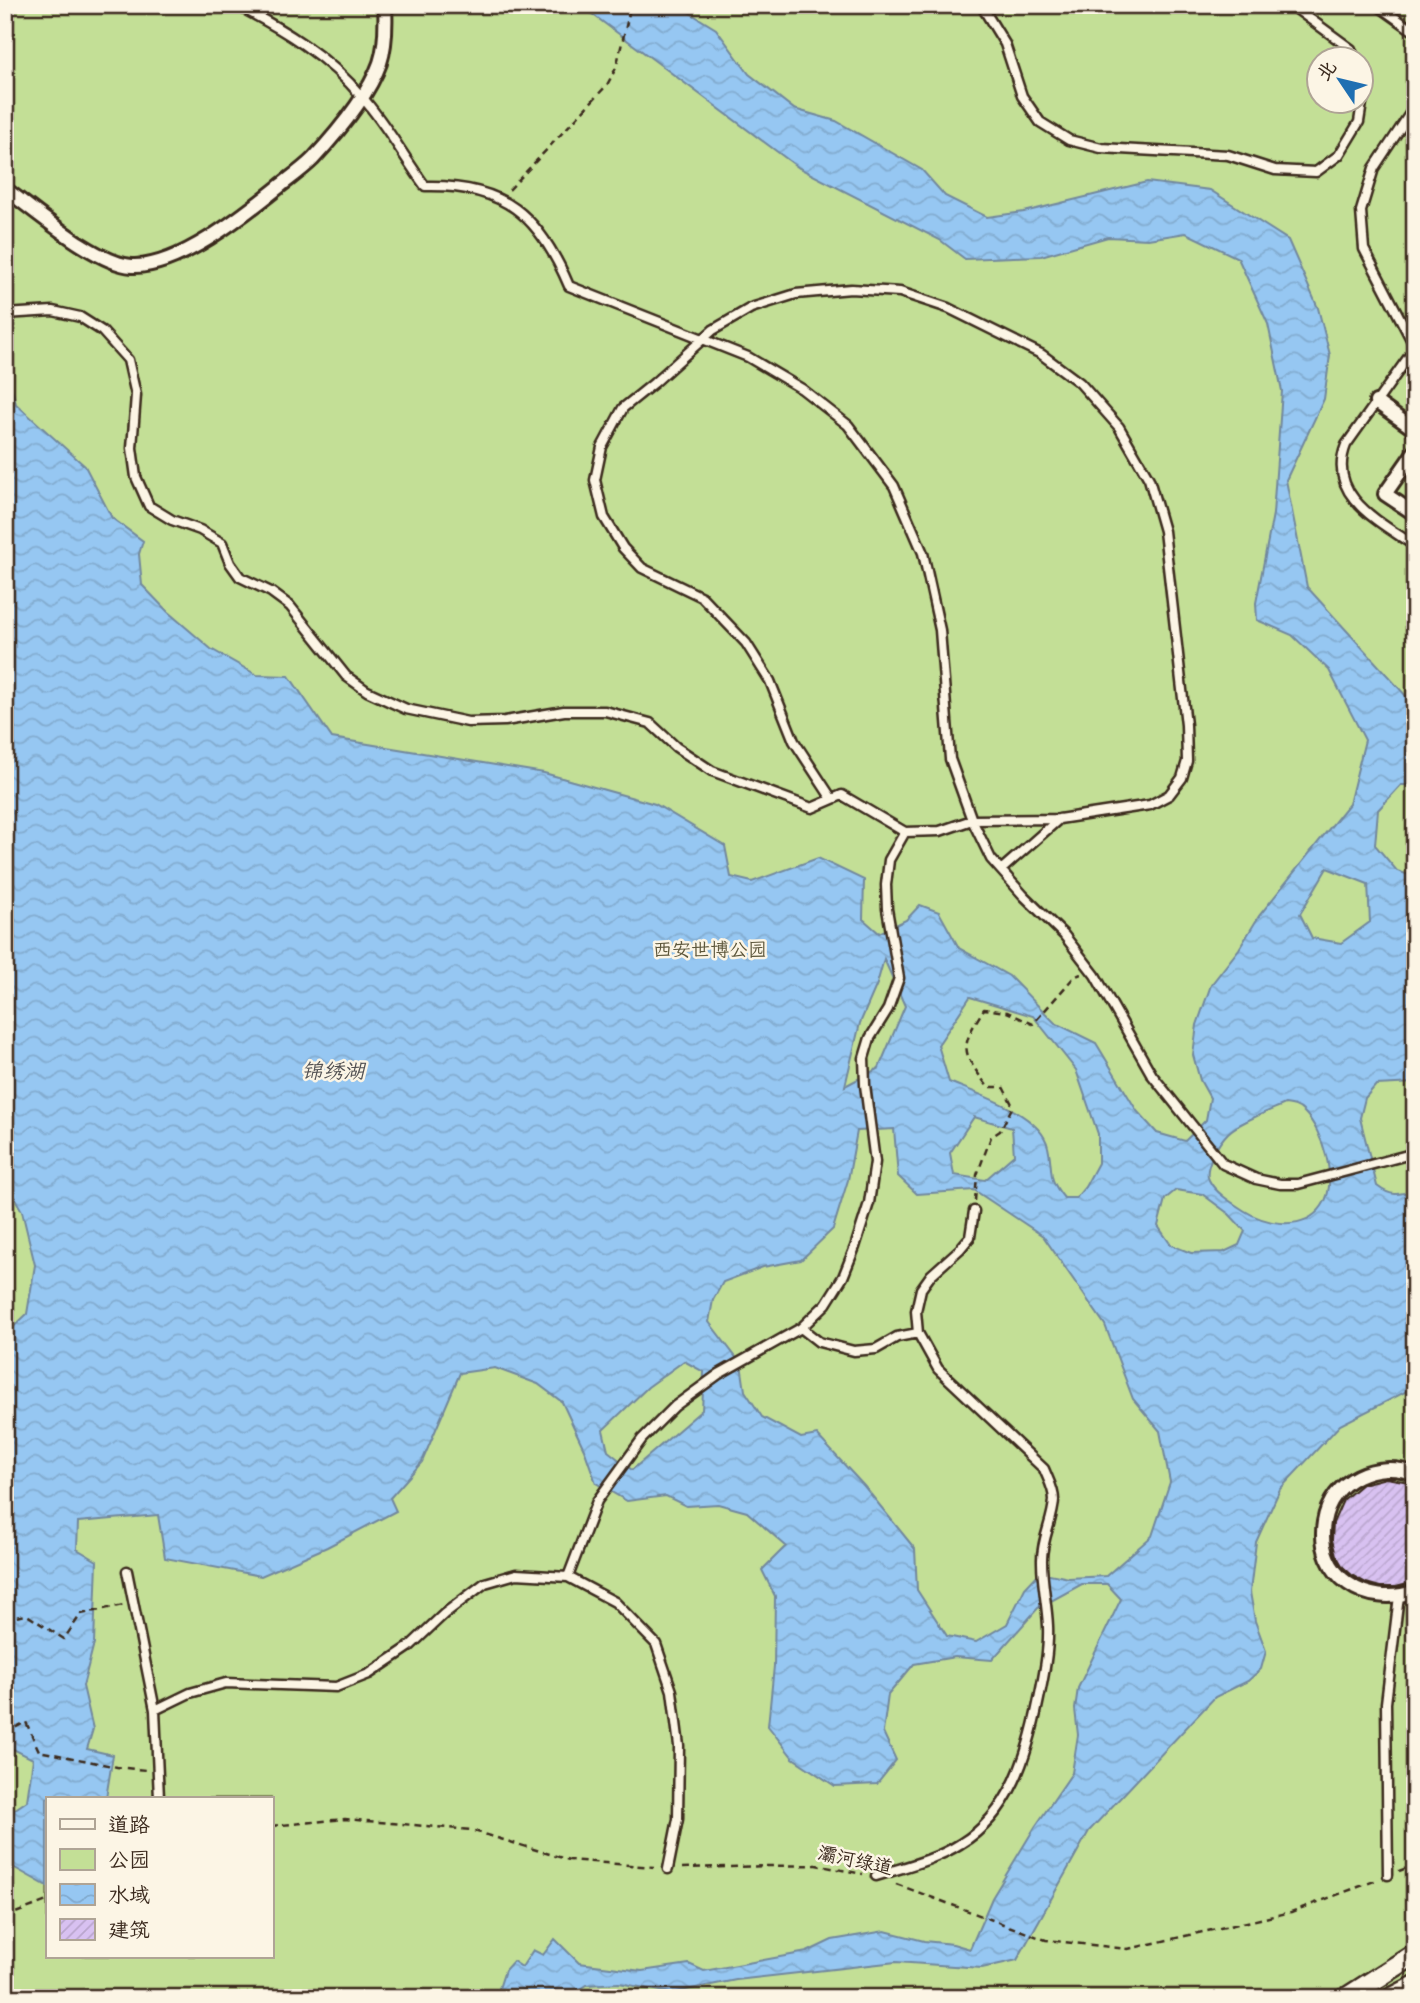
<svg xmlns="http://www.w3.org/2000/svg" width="1420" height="2003" viewBox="0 0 1420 2003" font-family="'Balsamiq Sans','LXGW WenKai TC',sans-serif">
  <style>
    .green { fill: #c3df96; stroke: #7f845a; stroke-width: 2; fill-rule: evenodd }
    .water { fill: url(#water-waves); stroke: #72889d; stroke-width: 2; fill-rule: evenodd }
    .building { fill: url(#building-hatch); stroke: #3b2a1e; stroke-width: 2 }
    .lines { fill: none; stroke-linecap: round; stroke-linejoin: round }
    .service-casing { stroke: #3b2a1e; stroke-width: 13 }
    .pedestrian-casing { stroke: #3b2a1e; stroke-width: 18 }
    .tertiary-casing { stroke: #3b2a1e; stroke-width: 24 }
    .path { stroke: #3b2a1e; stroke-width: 2.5; stroke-dasharray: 7 5; stroke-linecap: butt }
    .service { stroke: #fcf5e5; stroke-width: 8 }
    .pedestrian { stroke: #fcf5e5; stroke-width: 12 }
    .tertiary { stroke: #fcf5e5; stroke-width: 19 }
    .labels { text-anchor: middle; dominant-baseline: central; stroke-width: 5; stroke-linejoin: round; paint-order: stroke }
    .park-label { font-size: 19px; fill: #5d573c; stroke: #fcf5e5 }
    .street-label { font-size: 19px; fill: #3b2a1e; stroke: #fcf5e5 }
    .water-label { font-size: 21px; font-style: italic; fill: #525153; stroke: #fcf5e5 }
  </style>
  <defs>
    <pattern id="water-waves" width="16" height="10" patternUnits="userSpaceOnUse" patternTransform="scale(1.75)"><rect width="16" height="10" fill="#96c7f2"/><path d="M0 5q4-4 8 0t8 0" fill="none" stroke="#82abcf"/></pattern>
    <pattern id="building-hatch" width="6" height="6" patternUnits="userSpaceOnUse" patternTransform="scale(1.75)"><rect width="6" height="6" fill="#d8c1f1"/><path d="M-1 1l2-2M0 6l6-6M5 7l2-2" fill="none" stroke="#baa6ce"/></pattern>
  </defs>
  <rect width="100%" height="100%" fill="#f5ebe7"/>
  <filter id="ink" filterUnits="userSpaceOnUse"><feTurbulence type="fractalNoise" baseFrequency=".0143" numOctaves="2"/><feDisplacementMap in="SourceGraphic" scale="14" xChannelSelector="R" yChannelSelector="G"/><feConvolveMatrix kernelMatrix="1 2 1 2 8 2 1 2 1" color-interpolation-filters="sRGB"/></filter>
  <g filter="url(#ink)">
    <!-- green -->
    <path class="green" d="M5,5H1415V1998H5ZM1318,60H1360V102H1318ZM47,1798H271V1956H47Z"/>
    <!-- water -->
    <path class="water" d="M580,5H677L716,29L749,74L794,109L836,121L922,170L945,196L987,217L1024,212L1147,182L1210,190L1288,240L1318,308L1330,355L1324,399L1286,480L1307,587L1406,696L1415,700V785H1401L1378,810L1375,845L1397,871L1415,877V1083L1376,1085L1365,1098L1360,1118L1377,1186C1391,1197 1399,1195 1415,1190V1387L1340,1425L1280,1489L1256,1542L1250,1592L1255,1621L1266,1651L1261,1669L1248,1681L1215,1697L1089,1831L1017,1960L982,1968L896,1962L736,1980L671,1993L619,1983L587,1985L576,1992L575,1998H496L505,1970L513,1961L522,1967L533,1950L543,1955L555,1939L579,1963L642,1971L689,1964L704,1971L807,1952L832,1940L885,1931L924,1941L953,1944L970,1949L992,1898L1035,1827L1072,1773L1078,1735L1075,1709L1078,1688L1121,1599L1107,1584H1082L1038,1608L992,1660L955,1657L914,1664L888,1695L883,1732L896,1760L877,1784L835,1786L793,1758L768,1726L774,1666L775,1596L762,1570L786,1546L747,1512L718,1504L686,1506L666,1496L627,1501L596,1483L584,1449L562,1402L538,1384L495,1368L460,1373L422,1462L390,1498L396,1511L327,1547L261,1576L165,1558L158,1515L78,1522L77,1549L97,1561L94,1643L83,1686L93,1729L87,1749L113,1755L106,1798H47V1886L13,1867L5,1870V1816L27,1801L33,1759L5,1745V1335L27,1314L35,1265L22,1211L5,1181V376L9,378L16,404L85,466L112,518L143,541L139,554L142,585L168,612L211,649L257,675L289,676L332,738L544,773L655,804L725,846L731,877L752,882L818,858L864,880L863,919L879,933L906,920L920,905L939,912L959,948L1009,976L1055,1023L1096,1043L1137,1111L1157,1133L1185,1141L1206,1120L1210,1098L1200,1080L1193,1055L1197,1025L1211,985L1239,949L1259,916L1349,804L1365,740L1329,670L1292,635L1257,620L1256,603L1273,514L1282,391L1268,324L1238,258L1186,233L1148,239L1108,237L1041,256L965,259L940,240L799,168ZM1327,868L1368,884L1370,922L1341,943L1312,938L1300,914ZM884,959L905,1006L879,1068L845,1086L860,1023L877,984ZM970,997L1033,1016L1076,1070L1098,1134V1163L1085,1187L1076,1198H1064C1046,1176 1054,1172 1048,1147C1041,1114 978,1094 949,1082L938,1045ZM1285,1104C1292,1105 1299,1106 1304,1112C1323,1131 1339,1182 1322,1206C1305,1231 1267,1225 1245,1211C1234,1204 1215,1193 1209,1180C1203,1168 1219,1142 1228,1133C1239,1122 1269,1111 1285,1104ZM974,1117L1012,1128L1014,1155L985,1180L954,1175L950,1153ZM894,1129L898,1176L917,1194L974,1190L1043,1236L1105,1325L1133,1399L1160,1431L1170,1482L1152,1536L1106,1576L1069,1578L1040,1572L1025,1588L1007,1624L976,1642L947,1636L917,1590L915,1549L864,1486L817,1435L801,1438L762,1417L745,1391L741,1364L709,1322L713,1300L723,1282L763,1267L801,1260L833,1229L848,1180L857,1131ZM1176,1190L1202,1194L1229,1214L1245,1231L1239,1245L1224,1252L1191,1253L1171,1245L1158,1226L1165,1199ZM684,1361L704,1372L702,1410L632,1470L608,1451L603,1430L648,1387Z"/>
    <!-- building -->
    <path class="building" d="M1386,1478L1415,1483V1582L1396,1587H1380L1366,1583L1353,1576L1343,1567L1336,1555L1332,1540L1333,1523L1343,1500L1362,1484Z"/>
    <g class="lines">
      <defs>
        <path id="service" d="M236,5C283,29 328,56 362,97C386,124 404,157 425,186C504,184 539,215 569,286L748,357L802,389L848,425L894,486L923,553L940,630L950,759L972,820L991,859L1024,896L1064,935L1095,975L1152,1075L1223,1164L1256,1179L1280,1184H1298L1415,1153
          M981,5L1005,44L1022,96L1040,122L1069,140L1101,148L1228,155L1275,170L1316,172L1339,155L1359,122L1365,84L1360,72
          M1291,5L1351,49L1355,60
          M1377,5L1415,32
          M1415,106L1374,168L1361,211L1364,249L1415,347
          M5,314L53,311L80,317L102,331L128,360L136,395L132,448L136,477L149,506L172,520L200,530L222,543L230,563L240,577L271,592L290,606L346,676L367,691L406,709L468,722L505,721L564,711H605L650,723L676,747L712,771L812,808L842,795L905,832
          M1415,348L1346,445C1326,496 1380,522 1415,546
          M1001,870L1059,819
          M801,1328L819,1342L854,1351L876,1349L897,1337L918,1333
          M127,1571L155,1710L159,1798
          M568,1577L597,1501L642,1439L675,1406L719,1374L801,1328L826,1304L843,1277L855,1247L869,1203L875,1162L865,1085L864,1058L870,1038L888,1009L899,978L887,909L886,885L889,860L905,832L940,831L972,820L1059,819L1150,805L1169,795L1182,778L1187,761L1186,725L1164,531L1149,479L1119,427L1080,383L1041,354L948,308L900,292L851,289L796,294L751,308L713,330L654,383L623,408L602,447L595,480L604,517L623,548L642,568L702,597L746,643L770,681L794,741L832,799
          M155,1710L190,1693L226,1683L336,1687L369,1674L409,1647L444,1614L485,1583L516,1574L568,1577L615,1602L656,1644L672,1691L679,1746L678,1819L668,1869
          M1388,1875L1386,1703L1399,1596
          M876,1876C904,1867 935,1860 960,1844C1011,1814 1028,1754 1039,1699C1044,1675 1049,1650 1048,1626C1047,1604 1042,1583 1042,1562C1041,1540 1053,1521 1054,1500C1054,1489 1048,1479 1044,1469L938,1369L918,1333L916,1311L921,1289L931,1275L960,1249L970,1237L974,1211"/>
        <path id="pedestrian" d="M5,189C35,210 96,264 132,266C178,268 244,215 280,186C290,178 303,169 313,159C337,133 368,97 380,63C386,45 386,24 385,5
          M1376,402L1415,430
          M1415,451L1385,494L1415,514
          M1415,1474C1377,1459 1331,1479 1324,1522C1315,1576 1367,1609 1415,1591"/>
        <path id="tertiary" d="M1346,1998L1415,1954
          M1392,1998L1415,1986"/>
      </defs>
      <!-- service casing -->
      <use href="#service" class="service-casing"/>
      <!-- pedestrian casing -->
      <use href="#pedestrian" class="pedestrian-casing"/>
      <!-- tertiary casing -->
      <use href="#tertiary" class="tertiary-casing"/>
      <!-- path -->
      <path class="path" d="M509,190L607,85L616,68L631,5
        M975,1201L977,1175L991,1137L1000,1131L1013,1106L1003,1087H988C961,1051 959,1048 984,1009L1007,1012L1033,1024L1074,977L1081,974
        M5,1619L27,1615L64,1639L81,1614L123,1605
        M5,1733L26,1722L39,1751L117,1767L146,1770
        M271,1826L345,1819L471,1830L569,1860L654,1867
        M682,1868L816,1865L863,1874
        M1399,1871L1415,1865
        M896,1884L1046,1940L1128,1949L1291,1912L1377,1880
        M5,1917L47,1901"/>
      <!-- service -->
      <use href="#service" class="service"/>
      <!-- pedestrian -->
      <use href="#pedestrian" class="pedestrian"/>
      <!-- tertiary -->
      <use href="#tertiary" class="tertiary"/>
    </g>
  </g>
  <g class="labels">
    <!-- park labels -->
    <g class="park-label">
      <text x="710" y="950">西安世博公园</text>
    </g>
    <!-- street labels -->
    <g class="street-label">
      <text transform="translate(855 1861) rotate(12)">灞河绿道</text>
    </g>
    <!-- water labels -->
    <g class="water-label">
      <text x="333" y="1071">锦绣湖</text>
    </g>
  </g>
  <!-- margin -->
  <rect width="1420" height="2003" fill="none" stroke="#fcf5e5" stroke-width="28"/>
  <rect x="14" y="14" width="1392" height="1975" fill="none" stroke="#3b2a1e" stroke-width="2.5" filter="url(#ink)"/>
  <!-- legend -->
  <rect x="46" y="1797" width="228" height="161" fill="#fcf5e5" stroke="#afa495" stroke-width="2"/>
  <rect x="60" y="1819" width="35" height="10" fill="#fcf5e5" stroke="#afa495" stroke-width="2"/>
  <text x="108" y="1832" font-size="21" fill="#3b2a1e">道路</text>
  <rect x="60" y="1849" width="35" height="21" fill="#c3df96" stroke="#afa495" stroke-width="2"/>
  <text x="108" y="1867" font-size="21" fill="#3b2a1e">公园</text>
  <rect x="60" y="1884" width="35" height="21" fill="url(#water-waves)" stroke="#afa495" stroke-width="2"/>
  <text x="108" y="1902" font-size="21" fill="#3b2a1e">水域</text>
  <rect x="60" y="1919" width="35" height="21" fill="url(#building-hatch)" stroke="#afa495" stroke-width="2"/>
  <text x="108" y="1937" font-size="21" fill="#3b2a1e">建筑</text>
  <!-- north arrow -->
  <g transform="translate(1340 80) rotate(305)"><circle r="33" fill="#fcf5e5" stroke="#afa495" stroke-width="2"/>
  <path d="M0-5L12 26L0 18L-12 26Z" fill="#1f6fb2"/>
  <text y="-10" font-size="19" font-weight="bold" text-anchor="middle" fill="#3b2a1e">北</text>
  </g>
</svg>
